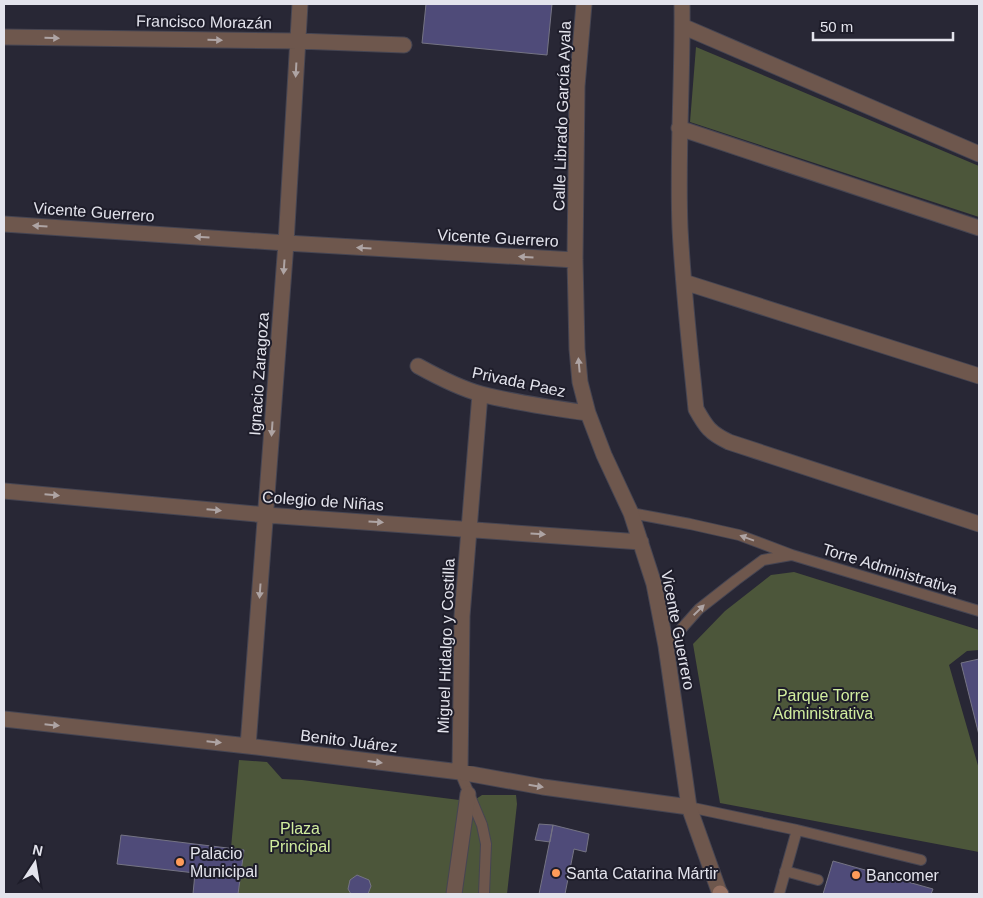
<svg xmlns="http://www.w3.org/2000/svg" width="983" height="898" viewBox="0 0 983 898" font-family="Helvetica,sans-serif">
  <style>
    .green { fill: #4c563a }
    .building { fill: #4f4b79; stroke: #757484 }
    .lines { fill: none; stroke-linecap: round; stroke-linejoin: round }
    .lane-casing { stroke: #464552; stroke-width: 12 }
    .street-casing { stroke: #464552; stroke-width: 17 }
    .secondary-casing { stroke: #464552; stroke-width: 17 }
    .lane { stroke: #6e574d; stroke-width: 10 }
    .street { stroke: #6e574d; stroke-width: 15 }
    .secondary { stroke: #957061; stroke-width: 15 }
    .oneway { fill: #aea4a4 }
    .poi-dot { fill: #fe9b59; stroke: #1e1d2a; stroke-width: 2 }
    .labels { text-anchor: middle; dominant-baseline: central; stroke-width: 4; stroke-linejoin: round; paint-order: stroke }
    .street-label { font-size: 16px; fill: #e3e3ec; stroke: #1e1d2a }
    .park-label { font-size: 16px; fill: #d1ed9e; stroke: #1e1d2a }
    .poi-label { font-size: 16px; fill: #e3e3ec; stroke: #1e1d2a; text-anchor: start }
  </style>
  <rect width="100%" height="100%" fill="#282735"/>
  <!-- green -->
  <path class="green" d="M696,47L979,166V217L690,122Z
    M794,572L979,630V650L967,651L949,665L979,769V852L720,803L693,644L725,611L771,575Z
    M239,760L267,762L282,779L302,780L467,801L476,799L482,795H516L517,804L507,894H238L244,850L231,848Z"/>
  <!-- building -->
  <path class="building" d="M426,4H552L547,55L422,43Z
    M979,659V735L961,663Z
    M539,824L553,825L550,842L535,840Z
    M553,825L589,834L586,852L574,849L565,894H566H539Z
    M121,835L244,850L238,894H193L195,873L117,864Z
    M833,861L933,889L931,894H823Z
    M357,875L369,880L371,886L368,894H351L348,889L350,880Z"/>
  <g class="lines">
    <defs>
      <path id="lane" d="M631,513L690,524L739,535L792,555L979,611
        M666,646L699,609L736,580L763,560L791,555
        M460,772L482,825L486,844L484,894
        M689,807L797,830L921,860
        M785,871L818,880
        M779,894L797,830"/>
      <path id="street" d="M584,4L577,86L575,260L577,349L580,382L588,413L604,455L631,513L654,584L666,646L689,807L720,894
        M682,4C683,78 677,153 680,228C683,288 690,349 696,409C706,427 710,433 729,442L979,524
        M682,26L979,154
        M4,37L298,41L404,45
        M679,128L979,228
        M4,224L286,243L575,260
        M684,282L979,376
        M418,366C438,377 459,388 481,394C516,403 552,408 588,413
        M4,491L266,515L641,542
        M4,719L248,746L460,772L543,787L689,807
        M248,746L286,243L300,4
        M460,772L462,616L480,394
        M454,894L468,794"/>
      <path id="secondary" d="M720,893L721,894"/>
    </defs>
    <!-- lane casing -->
    <use href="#lane" class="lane-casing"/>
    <!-- street casing -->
    <use href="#street" class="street-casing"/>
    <!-- secondary casing -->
    <use href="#secondary" class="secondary-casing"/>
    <!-- lane -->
    <use href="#lane" class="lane"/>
    <!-- street -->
    <use href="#street" class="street"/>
    <!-- secondary -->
    <use href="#secondary" class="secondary"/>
  </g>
  <!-- one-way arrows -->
  <defs><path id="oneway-solid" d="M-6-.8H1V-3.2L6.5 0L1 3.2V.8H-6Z" transform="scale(1.25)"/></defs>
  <g class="oneway">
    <use href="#oneway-solid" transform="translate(52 38) rotate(1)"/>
    <use href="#oneway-solid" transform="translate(215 40) rotate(1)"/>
    <use href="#oneway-solid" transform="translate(296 70) rotate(93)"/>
    <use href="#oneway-solid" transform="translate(40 226) rotate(-176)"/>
    <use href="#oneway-solid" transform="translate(202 237) rotate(-176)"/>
    <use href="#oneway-solid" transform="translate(364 248) rotate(-177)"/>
    <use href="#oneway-solid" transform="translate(526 257) rotate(-177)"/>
    <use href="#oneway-solid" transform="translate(284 267) rotate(94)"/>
    <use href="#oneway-solid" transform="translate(579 365) rotate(-95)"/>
    <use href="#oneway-solid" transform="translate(272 429) rotate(94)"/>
    <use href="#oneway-solid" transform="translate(52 495) rotate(5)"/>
    <use href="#oneway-solid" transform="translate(214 510) rotate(5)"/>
    <use href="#oneway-solid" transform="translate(376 522) rotate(4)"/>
    <use href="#oneway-solid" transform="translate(538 534) rotate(4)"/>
    <use href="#oneway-solid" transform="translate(747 538) rotate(-160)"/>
    <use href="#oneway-solid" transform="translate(260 591) rotate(94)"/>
    <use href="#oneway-solid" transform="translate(699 610) rotate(-44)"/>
    <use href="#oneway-solid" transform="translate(52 725) rotate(6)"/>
    <use href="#oneway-solid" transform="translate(214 742) rotate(6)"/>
    <use href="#oneway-solid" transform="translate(375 762) rotate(7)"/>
    <use href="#oneway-solid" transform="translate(536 786) rotate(9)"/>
  </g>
  <!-- markers -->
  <g class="poi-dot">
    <circle cx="180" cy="862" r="5"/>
    <circle cx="556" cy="873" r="5"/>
    <circle cx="856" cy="875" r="5"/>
  </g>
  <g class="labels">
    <!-- street labels -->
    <g class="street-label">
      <text transform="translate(204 22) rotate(1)">Francisco Morazán</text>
      <text transform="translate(562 116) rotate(-88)">Calle Librado García Ayala</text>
      <text transform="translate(94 212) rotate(4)">Vicente Guerrero</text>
      <text transform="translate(498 238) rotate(3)">Vicente Guerrero</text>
      <text transform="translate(259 374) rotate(-86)">Ignacio Zaragoza</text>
      <text transform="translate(519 382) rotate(12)">Privada Paez</text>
      <text transform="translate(323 501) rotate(4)">Colegio de Niñas</text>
      <text transform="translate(890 569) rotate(17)">Torre Administrativa</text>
      <text transform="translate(678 630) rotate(79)">Vicente Guerrero</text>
      <text transform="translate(446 646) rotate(-88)">Miguel Hidalgo y Costilla</text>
      <text transform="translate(349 741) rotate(7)">Benito Juárez</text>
    </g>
    <!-- park labels -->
    <g class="park-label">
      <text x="823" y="695">Parque Torre<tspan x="823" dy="18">Administrativa</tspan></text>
      <text x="300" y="828">Plaza<tspan x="300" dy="18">Principal</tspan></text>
    </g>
    <!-- poi labels -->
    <g class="poi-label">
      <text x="190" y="853">Palacio<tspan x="190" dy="18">Municipal</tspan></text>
      <text x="566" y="873">Santa Catarina Mártir</text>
      <text x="866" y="875">Bancomer</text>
    </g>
  </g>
  <!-- border -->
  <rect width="983" height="898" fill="none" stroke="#e3e3ec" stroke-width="10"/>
  <!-- north arrow -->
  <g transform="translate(35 863) rotate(12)" stroke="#1e1d2a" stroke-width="4" paint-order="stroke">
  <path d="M0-4L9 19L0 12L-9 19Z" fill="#e3e3ec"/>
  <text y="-8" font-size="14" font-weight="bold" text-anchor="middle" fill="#e3e3ec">N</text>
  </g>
  <!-- scale -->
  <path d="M813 32v8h140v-8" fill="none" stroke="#e3e3ec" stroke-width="2.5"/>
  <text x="820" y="32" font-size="15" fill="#e3e3ec" stroke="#1e1d2a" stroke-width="4" paint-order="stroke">50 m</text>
</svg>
